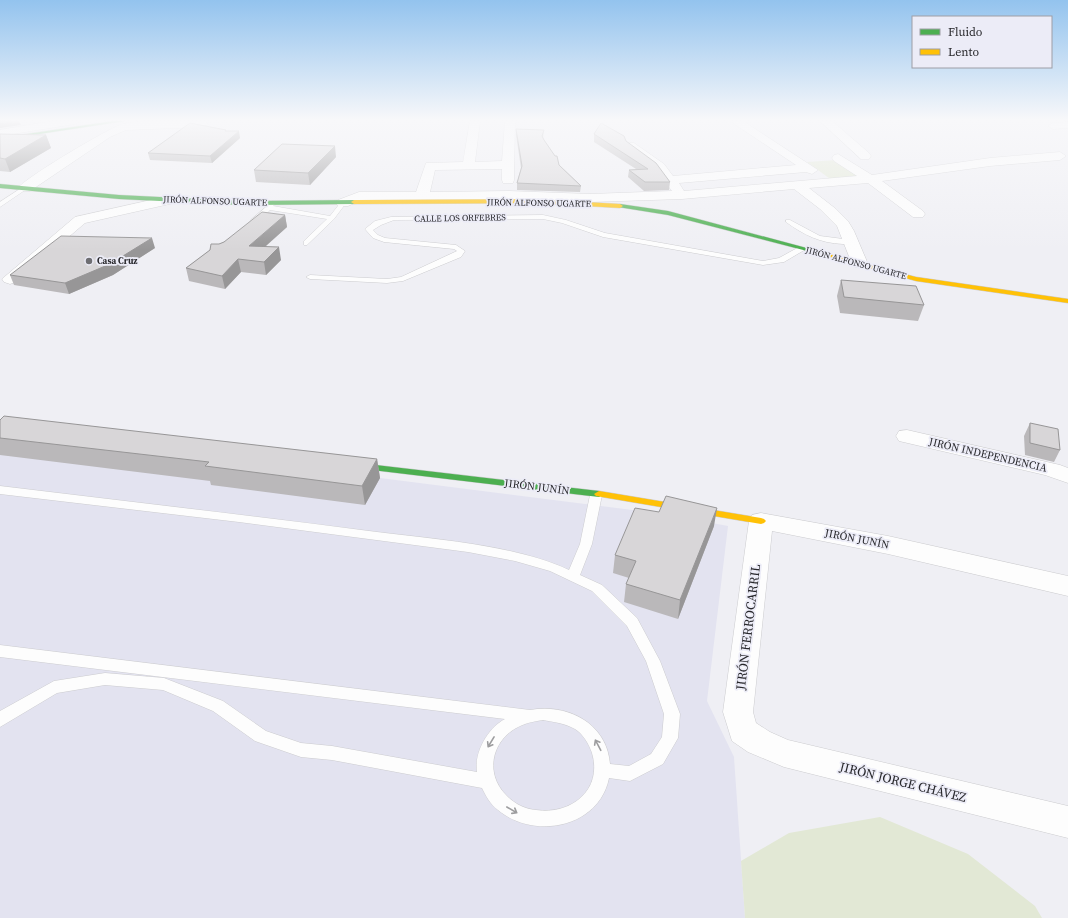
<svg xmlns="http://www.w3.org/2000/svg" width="1068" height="918" viewBox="0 0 1068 918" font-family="'Source Serif 4',serif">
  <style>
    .built { fill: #e3e3f0 }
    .green { fill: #e2e8d5 }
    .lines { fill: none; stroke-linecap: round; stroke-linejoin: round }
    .lane-casing { stroke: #cccccf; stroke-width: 1 }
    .street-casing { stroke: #cccccf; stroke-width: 1 }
    .fast-casing { stroke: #cccccf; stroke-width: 1 }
    .slow-casing { stroke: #cccccf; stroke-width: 1 }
    .lane { fill: #fdfdfd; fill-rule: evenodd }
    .street { fill: #fdfdfd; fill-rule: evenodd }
    .fast { fill: #4caf50; fill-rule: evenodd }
    .slow { fill: #ffc107; fill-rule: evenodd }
    .wall { fill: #bab8ba }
    .shaded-wall { fill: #979697 }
    .building { fill: #d8d6d8; stroke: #979697 }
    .oneway { stroke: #9d9d9f }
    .poi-dot { fill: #6e6e72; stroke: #ececf7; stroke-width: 1.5 }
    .labels { text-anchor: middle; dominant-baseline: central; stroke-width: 3.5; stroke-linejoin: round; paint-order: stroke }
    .far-street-label { font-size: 9px; fill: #28282c; stroke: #ececf7 }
    .far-poi-label { font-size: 9px; font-weight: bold; fill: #28282c; stroke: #ececf7; text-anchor: start }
    .street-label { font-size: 11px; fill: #28282c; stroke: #ececf7 }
    .near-street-label { font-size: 13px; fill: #28282c; stroke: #ececf7 }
  </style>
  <rect width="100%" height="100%" fill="#efeff4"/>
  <!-- built -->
  <path class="built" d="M0,436L380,478L664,514L728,526L707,701L734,757L745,918H0Z"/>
  <!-- green -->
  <path class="green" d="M837,160L865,178L833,181L807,162Z
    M880,817L968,854L1035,906L1042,918H745L741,861L789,833Z"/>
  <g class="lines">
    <defs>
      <path id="lane" d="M23,187L28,188L0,207V202Z
        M273,201L276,203L273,206L330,216L341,202L346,203L334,219L307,245H304V241L327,219L270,210L257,224H251V220Z
        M543,215L566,220L605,233L763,261L779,258L799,247L806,249L784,262L763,265L603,237L562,223L543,219L394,220L381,225L373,230L378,235L385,238L456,245L465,251L461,257L403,281L387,283L310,279L306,277L310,275L387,279L401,277L457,251L454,249L384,242L373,238L365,229L375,221L391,217Z
        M786,220H790L820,236L851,240L855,242C851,245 848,244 843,244C820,243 804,235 786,222Z
        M0,486C123,501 246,515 369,531C430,539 513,544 569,570L580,544L590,495L596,491L600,492L602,495L592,544L580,575L602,585L637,618L660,661L680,714L678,738L663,764L630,781L609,778C599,828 534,840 498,810C490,804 486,796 482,788L332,760L301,757L255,741L213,711L163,690L105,685L57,693L0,727V711L54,681L105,673L164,678L223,701L266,731L301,743L332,746L477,772C474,752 488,728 505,719L0,657V645L530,710C567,703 607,723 610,764L629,766L651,754L662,737L664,714L646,661L627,626L592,591L550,571L515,561L468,552L239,522L0,494ZM543,720C554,722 564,723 575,729C583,734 589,744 592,753C603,790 571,815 536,810C525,809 515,804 507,796C482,772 493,735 525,724C530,722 537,721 543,720Z"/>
      <path id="street" d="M53,121H80L75,124L0,136V130Z
        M175,121H205L208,124L203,127L126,130L110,137L30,191H20L18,188C25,178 110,127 123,124C139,120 158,121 175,121Z
        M470,121H480L475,162L502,161L505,121H515L514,180L513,183H503L502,180V169L435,170L430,192L509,191L590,194L672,191L656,170L626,147L624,145L626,143H634L664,164L673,176L796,165L730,121H743L818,170L812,174L806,172L679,183L684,191L857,176L834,161L832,158L834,155L838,154L872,175L990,158L1060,152L1066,156L1060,160L990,166L882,181L923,211L925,214L923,217H913L868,183L809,188L836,209L848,221L854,231L868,264L865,267H855L852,264L837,226L820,209L794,189L682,199L590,202L509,199L361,200L348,206H338L336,203L338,200L359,192H416L426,163L463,162Z
        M820,121H832L869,153L871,156L869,159H861Z
        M1068,122V128L1053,129L1048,126L1053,123Z
        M169,196L174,197L176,200L174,203L85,223L16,282L10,284L4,282L2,279L75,217Z
        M907,430L1060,465L1068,468V483L1045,475L899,441L896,436L899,431Z
        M761,513L888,536L1068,576V596L888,554L772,531L753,712L756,723L770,732L788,740L1068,806V838L784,767L748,752L732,741L723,712L749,521L752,515Z"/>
      <path id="fast" d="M113,121H125L0,140V138Z
        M0,184L119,195L241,201L354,200L357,202L354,204L241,205L119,199L0,188Z
        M620,204L668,211L814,250L811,252L668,215L618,207L617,206Z
        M350,462L599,491L604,494L599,497L347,467L345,465Z"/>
      <path id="slow" d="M534,199L620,204L623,206L620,208L534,203L354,204L351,202L354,200Z
        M809,249L916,277L1068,299V303L916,281L809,251Z
        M599,491L761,518L764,519L766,521L764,523L761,524L596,496L594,494Z"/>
    </defs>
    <!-- lane casing -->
    <use href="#lane" class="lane-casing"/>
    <!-- street casing -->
    <use href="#street" class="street-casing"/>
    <!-- fast casing -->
    <use href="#fast" class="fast-casing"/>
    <!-- slow casing -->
    <use href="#slow" class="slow-casing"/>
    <!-- lane -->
    <use href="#lane" class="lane"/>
    <!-- street -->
    <use href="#street" class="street"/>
    <!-- fast -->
    <use href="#fast" class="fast"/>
    <!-- slow -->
    <use href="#slow" class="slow"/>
  </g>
  <!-- wall -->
  <path class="wall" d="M516,129L544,130L543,138L544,140L559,165L581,186L580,192L517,190V183L521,168L516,135Z
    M226,131L240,138L212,163L150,160L148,153Z
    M0,134L46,135L51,148L10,172L0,171Z
    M594,134L626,141L670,182L669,190L644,191L628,177L629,170L636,169L594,142Z
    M336,157L310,185L256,182L254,170Z
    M285,215L287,227L265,247L281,260L266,275L241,272L225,289L189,281L186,268L219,244Z
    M155,248L113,275L69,294L14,285L10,275Z
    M841,280L924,305L918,321L840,313L837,296Z
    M0,420L377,459L380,478L365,505L211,485L210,481L0,455Z
    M1030,423L1060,450L1054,462L1025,455L1024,436Z
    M714,526L678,619L624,602L626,584L629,578L613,573L615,555Z"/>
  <!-- shaded-wall -->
  <path class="shaded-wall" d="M11,121H19L21,125L0,128V123Z
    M239,131L240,138L212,163L210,156Z
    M46,135L51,148L10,172L5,159Z
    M335,146L336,157L310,185L308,173Z
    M285,215L287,227L251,259L249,246Z
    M152,238L155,248L113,275L69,294L65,283Z
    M279,247L281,260L266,275L264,262Z
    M238,259L241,272L225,289L222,276Z
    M377,459L380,478L365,505L362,486Z
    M717,508L714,526L678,619L680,600Z"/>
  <!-- building -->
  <path class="building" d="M0,121H11L0,123Z
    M190,123L226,130L225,131H239L210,156L148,153Z
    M601,123L624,136L626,141L656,163L670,182H645L629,170L648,169L594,134Z
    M516,129L544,130L542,136L544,140L555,156H557L559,165L581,186L517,183L522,166Z
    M0,134L46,135L5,159L0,158Z
    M282,144L335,146L308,173L254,170Z
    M262,212L285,215L249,246L279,247L264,262L238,259L222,276L186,268L210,250L211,244H219L224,242Z
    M61,236L152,238L110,264L65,283L10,275Z
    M841,280L916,286L924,305L844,297Z
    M4,416L377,459L362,486L205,466L209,462L0,438V420Z
    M1030,423L1058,429L1060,450L1030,443Z
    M666,496L717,508L680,600L626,584L636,561L615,555L635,508L659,512Z"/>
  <!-- one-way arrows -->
  <defs><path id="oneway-shaft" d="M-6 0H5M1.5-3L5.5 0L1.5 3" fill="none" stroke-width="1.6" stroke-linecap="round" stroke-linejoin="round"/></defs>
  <g class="oneway">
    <use href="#oneway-shaft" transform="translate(491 742) rotate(121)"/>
    <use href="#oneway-shaft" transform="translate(598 745) rotate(-118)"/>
    <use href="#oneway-shaft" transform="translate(512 810) rotate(30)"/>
  </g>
  <!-- sky -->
  <linearGradient id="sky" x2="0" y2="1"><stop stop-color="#93c3ee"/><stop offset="0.48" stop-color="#f8f8fa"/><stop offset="1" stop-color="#f8f8fa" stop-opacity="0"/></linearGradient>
  <rect width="1068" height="250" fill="url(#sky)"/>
  <!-- markers -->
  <circle class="poi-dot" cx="89" cy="261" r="4"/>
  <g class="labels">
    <!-- far-street labels -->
    <g class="far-street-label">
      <text transform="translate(215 201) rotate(2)">JIRÓN ALFONSO UGARTE</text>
      <text transform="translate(539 203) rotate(1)">JIRÓN ALFONSO UGARTE</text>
      <text transform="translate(460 218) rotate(-1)">CALLE LOS ORFEBRES</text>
      <text transform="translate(856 263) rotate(15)">JIRÓN ALFONSO UGARTE</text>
    </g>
    <!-- far-poi labels -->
    <g class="far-poi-label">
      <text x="97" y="261">Casa Cruz</text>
    </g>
    <!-- street labels -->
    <g class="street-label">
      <text transform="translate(988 455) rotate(13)">JIRÓN INDEPENDENCIA</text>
      <text transform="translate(537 487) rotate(7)">JIRÓN JUNÍN</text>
      <text transform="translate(857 539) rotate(11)">JIRÓN JUNÍN</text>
    </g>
    <!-- near-street labels -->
    <g class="near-street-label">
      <text transform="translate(748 627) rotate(-83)">JIRÓN FERROCARRIL</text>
      <text transform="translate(903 782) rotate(14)">JIRÓN JORGE CHÁVEZ</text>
    </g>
  </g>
  <!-- legend -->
  <rect x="912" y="16" width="140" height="52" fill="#ececf7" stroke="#9e9ea6"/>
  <rect x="920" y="29" width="20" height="6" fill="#4caf50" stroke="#9e9ea6"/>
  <text x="948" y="36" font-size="12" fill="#28282c">Fluido</text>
  <rect x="920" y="49" width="20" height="6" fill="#ffc107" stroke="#9e9ea6"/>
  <text x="948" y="56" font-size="12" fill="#28282c">Lento</text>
</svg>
